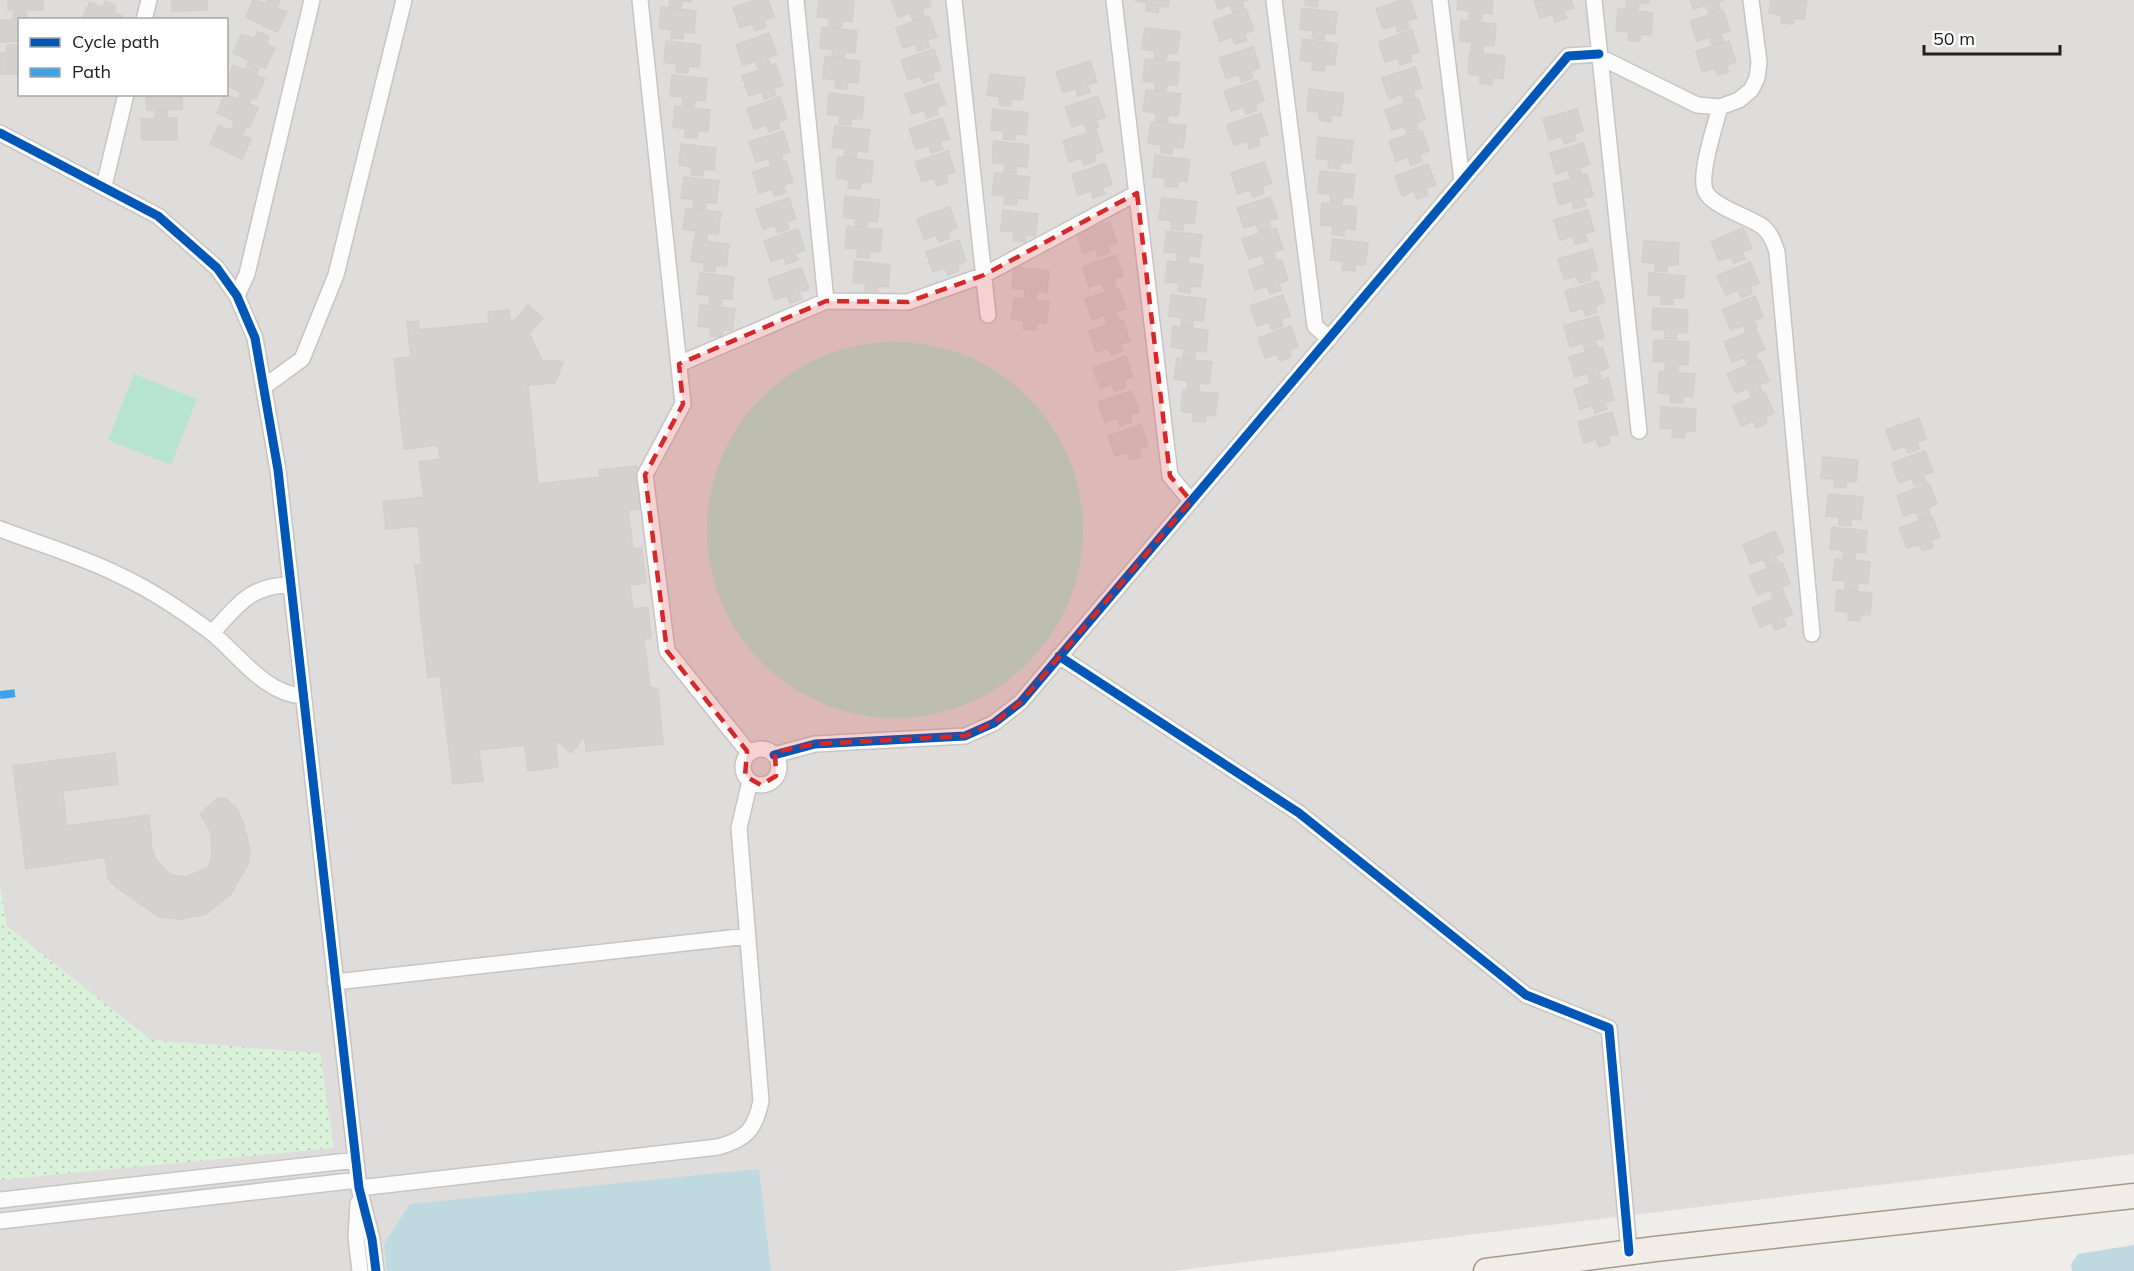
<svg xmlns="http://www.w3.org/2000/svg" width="2134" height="1271" viewBox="0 0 2134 1271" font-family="Mulish,sans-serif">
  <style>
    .residential { fill: #dedddb; fill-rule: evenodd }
    .park { fill: url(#park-dots) }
    .pitch { fill: #b7e3d1 }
    .water { fill: #bfd9e0 }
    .building { fill: #d4d1ce; stroke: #d2cfcb; stroke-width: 1.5 }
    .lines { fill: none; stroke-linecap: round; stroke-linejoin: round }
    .minor-casing { stroke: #c6c5c4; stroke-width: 18 }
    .primary-casing { stroke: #a59a86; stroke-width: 27 }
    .minor { stroke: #fdfcfc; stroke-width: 15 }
    .primary { stroke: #f1ece7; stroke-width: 24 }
    .quiet { stroke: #3ea2ea; stroke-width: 8; stroke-dasharray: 15 8; stroke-linecap: butt }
    .cycleway-casing { stroke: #fff; stroke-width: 13 }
    .cycleway { stroke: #0057b8; stroke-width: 9 }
    .marked { fill: #d62828; fill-opacity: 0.2; stroke: #d62828; stroke-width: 4.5; stroke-dasharray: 12 8; stroke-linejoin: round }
  </style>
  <defs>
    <pattern id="park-dots" width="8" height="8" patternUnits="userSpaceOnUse" patternTransform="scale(1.5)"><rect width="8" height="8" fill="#daf2da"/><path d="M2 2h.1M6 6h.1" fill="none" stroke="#bbcfbb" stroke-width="1.8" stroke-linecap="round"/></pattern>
  </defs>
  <rect width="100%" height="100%" fill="#efedea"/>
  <!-- residential -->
  <path class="residential" d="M0,0H2134V1154L1172,1271H0ZM20,20H226V94H20Z"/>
  <!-- park -->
  <path class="park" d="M0,886L7,926L151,1040L320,1053L334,1148L0,1180Z"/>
  <!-- pitch -->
  <path class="pitch" d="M707 530a188 188 0 1 1 376 0a188 188 0 1 1-376 0Z
    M134,374L197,399L171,465L108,440Z"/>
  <!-- water -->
  <path class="water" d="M759,1169L771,1271H387L384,1244L410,1204Z
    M2134,1245V1271H2072L2071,1264L2078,1254Z"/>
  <!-- building -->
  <path class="building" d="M8,0H43V10H8Z
    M172,0H207V10L172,11Z
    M253,0L266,3L268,0L280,1L277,8L287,12L277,32L246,17Z
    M670,0H692V2L682,1L681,8L669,7Z
    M755,0H768L774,17L764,20L766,27L755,31L752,23L740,28L733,8Z
    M819,0H854L852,22L842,21L841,28L829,26L830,18L817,17Z
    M892,0H929L931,6L922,9L924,16L913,20L910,13L898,17Z
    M1134,0H1169L1168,7L1159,6L1158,13L1146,11L1147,3Z
    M1215,0H1248L1242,2L1244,9L1233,13L1230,5L1218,9Z
    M1306,0H1318L1317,7L1305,5Z
    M1401,0H1410L1417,18L1407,21L1409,28L1398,32L1396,25L1383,29L1376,9Z
    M1458,0H1493L1492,14L1482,13L1481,20L1469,19L1470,11L1457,9Z
    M1534,0H1571L1574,8L1564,11L1567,18L1555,22L1553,14L1540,18Z
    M1622,0H1649L1648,4L1639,3L1638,10L1626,8L1627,0Z
    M1690,0H1724L1718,2L1720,9L1709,13L1706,5L1693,9Z
    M1771,0H1807L1804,19L1794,18L1793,24L1781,23L1782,15L1769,13Z
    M106,1L116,6L113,12L122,16L121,20H82L90,2L102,8Z
    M661,7L696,11L694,33L684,32L683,39L671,38L672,30L659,28Z
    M1302,8L1337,12L1335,34L1325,33L1324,40L1312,38L1313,31L1300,29Z
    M1246,9L1254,30L1244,34L1247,40L1235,44L1232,37L1220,41L1213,21Z
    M1618,9L1653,13L1651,35L1641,34L1640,41L1628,40L1629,32L1616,31Z
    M1723,10L1730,31L1721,34L1723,41L1712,45L1709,37L1697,41L1690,21Z
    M14,12H26V19L36,20H20V41L1,42V20H14Z
    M929,16L937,37L927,40L929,47L918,51L916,44L903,48L896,28Z
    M1461,20L1496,24L1494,46L1484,45L1483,52L1471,50L1472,42L1459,41Z
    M822,27L857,31L855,53L845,52L844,59L832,57L833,49L820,48Z
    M1145,28L1180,32L1177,54L1167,53L1166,60L1154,59L1155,51L1142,49Z
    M1412,30L1419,52L1410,55L1412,61L1400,65L1398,58L1385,62L1379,42Z
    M258,32L269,37L266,44L275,48L265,68L233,53L242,34L254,39Z
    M769,33L777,54L767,58L770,64L758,68L755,61L743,65L736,45Z
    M1303,39L1337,44L1335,65L1325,64L1324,71L1312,70L1313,62L1300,60Z
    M666,41L701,45L699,67L689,66L688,73L676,72L677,64L664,62Z
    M1729,41L1736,62L1726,65L1729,72L1717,75L1715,68L1702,72L1696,51Z
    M7,45H19L20,74H0V53H7Z
    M1253,47L1260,68L1251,71L1253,78L1241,82L1239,74L1226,79L1219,58Z
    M934,49L941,70L932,73L934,79L923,83L920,76L908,80L901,60Z
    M1470,52L1505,56L1503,79L1493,77L1492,85L1480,83V75L1468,74Z
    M825,57L860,61L858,83L848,82L847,89L835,88L836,80L823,78Z
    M1145,59L1180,63L1177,85H1167L1166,91L1155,90V82L1143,81Z
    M1090,61L1097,82L1087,85L1090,92L1078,96L1076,88L1063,92L1056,72Z
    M248,63L259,68L256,75L265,79L256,99L226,85L233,65L245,70Z
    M775,64L783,85L773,89L776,95L764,99L762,92L749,96L742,76Z
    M1415,67L1422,88L1413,91L1415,98L1404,102L1401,94L1389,99L1382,78Z
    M990,74L1025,78L1022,100L1012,99L1011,106L999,105L1000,97L987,95Z
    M672,75L707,79L705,101L695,100L694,107L682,105L683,97L670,96Z
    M1257,80L1264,101L1255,104L1257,110L1246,114L1243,107L1231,111L1224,91Z
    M938,83L946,104L936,107L938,114L927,118L924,110L912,114L905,94Z
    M1309,89L1344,94L1341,116L1331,115V122L1319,120V112L1307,111Z
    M1146,90L1181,94L1178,116L1168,115V122L1155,121L1156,113L1143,111Z
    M241,92L252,97L249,104L258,108L249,128L217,113L225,94L237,99Z
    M829,93L864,97L862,119L852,118L851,125L839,124L840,116L827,114Z
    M146,94H182V109L147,110Z
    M1098,96L1105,117L1096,120L1098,127L1087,131L1084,123L1072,127L1065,107Z
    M780,97L787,119L778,122L780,128L769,132L766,125L754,129L747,109Z
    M1418,98L1425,119L1416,123L1418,129L1407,133L1404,126L1392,130L1385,110Z
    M675,106L710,110L708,132L698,131L697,138L685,137L686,129L673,127Z
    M993,109L1028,113L1026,135L1016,134L1015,140L1003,139L1004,131L991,130Z
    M1577,109L1583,131L1573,134L1576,140L1564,144L1562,136L1549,140L1543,119Z
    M155,111H167V118H177V140H142L141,119H155Z
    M1261,113L1268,135L1258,138L1260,145L1249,149L1247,141L1234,145L1227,125Z
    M942,118L950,139L940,142L943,149L931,153L929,145L916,149L909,129Z
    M1151,122L1186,126L1183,148L1173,147L1172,154L1161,153V145L1148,143Z
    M234,123L245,129L242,135L251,139L242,159L210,144L219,125L231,131Z
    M835,126L870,130L867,152L857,151L856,158L844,157L845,149L832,147Z
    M1096,130L1103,151L1094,154L1096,161L1084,165L1082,157L1069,162L1063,141Z
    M1422,130L1429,151L1420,154L1422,161L1411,165L1408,157L1396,161L1389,141Z
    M783,131L790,152L781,155L783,162L771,166L769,158L756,162L749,142Z
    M1318,137L1353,141L1350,163L1340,162V169L1328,168L1329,160L1316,158Z
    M994,141L1029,145L1027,167L1017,166L1016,173L1004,172L1005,164L992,162Z
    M1583,143L1590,164L1580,168L1582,174L1571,178L1568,170L1556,174L1550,153Z
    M681,144L716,148L714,170L704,169L703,176L691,175L692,167L679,165Z
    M948,151L955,172L946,175L948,182L937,186L934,178L922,182L915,162Z
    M1155,155L1190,160L1187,182L1178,181L1177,187L1165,186L1166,178L1153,177Z
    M838,157L873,161L871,183L861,182L860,189L848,188L849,180L836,178Z
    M786,161L793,182L783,185L786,192L775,196L772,189L759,193L753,172Z
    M1264,162L1272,183L1262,186L1264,193L1253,197L1250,189L1238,194L1231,173Z
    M1105,163L1112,184L1102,188L1105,194L1093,198L1091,191L1078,195L1072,175Z
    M1428,164L1436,185L1426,188L1428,195L1417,199L1414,191L1402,196L1395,176Z
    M1320,171L1355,175L1352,198L1342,197V204L1330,202L1331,194L1318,193Z
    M995,173L1030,177L1027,199L1017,198L1016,205L1004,204L1005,196L992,194Z
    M1587,174L1593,196L1583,198L1586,205L1574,209L1572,201L1559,205L1553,184Z
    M684,177L719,181L716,203L706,202L705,209L693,208L694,200L681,198Z
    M845,196L880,200L877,222L868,221L867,228L855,227L856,219L843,217Z
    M1270,197L1278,218L1268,221L1271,228L1259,232L1256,224L1244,228L1237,208Z
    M789,198L796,219L787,222L789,229L778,233L775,225L763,229L756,209Z
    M1162,198L1197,202L1194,224L1184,223L1183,230L1171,229L1172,221L1159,219Z
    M1322,203L1357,207L1355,230L1345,228L1344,236L1332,234L1333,226L1320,225Z
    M950,207L957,228L948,231L950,238L939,242L936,235L924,239L917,219Z
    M686,208L721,212L718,234L708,233L707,240L695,239L696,231L683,229Z
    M1003,210L1038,214L1035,236L1026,235L1025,242L1013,240L1014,232L1001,231Z
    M1588,210L1594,231L1585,234L1587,241L1575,244L1573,236L1560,240L1554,220Z
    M1110,222L1117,243L1108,246L1110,253L1098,257L1096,249L1083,253L1077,233Z
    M847,226L882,230L880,252L870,251L869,258L857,257L858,249L845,248Z
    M1276,228L1283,249L1273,252L1276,259L1265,263L1262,255L1249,259L1242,239Z
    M1743,228L1752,248L1742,252L1745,259L1734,263L1731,256L1719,261L1711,242Z
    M798,229L805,250L795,254L798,260L786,264L784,257L771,261L764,241Z
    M1167,231L1202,235L1199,257L1189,256L1188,263L1177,261V253L1164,252Z
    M1333,239L1368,243L1365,265L1355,264V271L1342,270L1344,261L1330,260Z
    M694,240L729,244L726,266L716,265L715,272L704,271V263L691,261Z
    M959,240L966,261L957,265L959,271L948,275L945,268L933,272L926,252Z
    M1644,241L1679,243L1678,265H1667V272L1655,271V263L1642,262Z
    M1592,249L1598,270L1589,273L1591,280L1579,283L1577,276L1564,279L1558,259Z
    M1116,255L1123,276L1114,279L1116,286L1105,290L1102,283L1089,287L1083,267Z
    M1281,259L1288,280L1279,283L1281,290L1270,294L1267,286L1255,290L1248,270Z
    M855,261L890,265L888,287L878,286L877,293L865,292L866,284L853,282Z
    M1168,261L1203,265L1200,287L1190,286V293L1178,291L1179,283L1165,282Z
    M1750,262L1759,283L1750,286L1752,293L1741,298L1738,290L1726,295L1717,276Z
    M1014,267L1049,271L1047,293L1037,292L1036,299L1024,298L1025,290L1012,288Z
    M801,268L809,289L799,292L802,299L790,303L787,295L775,300L768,279Z
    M700,273L734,277L732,299L722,298L721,305L709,304L710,296L697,294Z
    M1649,273L1685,276L1683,298H1673V305L1661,304V296L1648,295Z
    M1598,281L1605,302L1595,306L1597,312L1586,316L1583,308L1571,312L1565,291Z
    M1118,288L1126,309L1116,312L1119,319L1107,323L1104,315L1092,320L1085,299Z
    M1171,295L1206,299L1203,321L1193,320V327L1181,326L1182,318L1169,316Z
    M1283,295L1290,316L1281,319L1283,326L1272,330L1269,322L1257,326L1250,306Z
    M1755,296L1763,317L1754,321L1757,327L1746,332L1743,325L1731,330L1722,310Z
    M1014,298L1049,302L1046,324L1036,323V330L1023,329L1024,321L1011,319Z
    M528,305L543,318L529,333L542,360L563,362L555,383L528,385L538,484L600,477L599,470L637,466L641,509L628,510L633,549L642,548L646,583L630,585L633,609L648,607L651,638L644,639L650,687L658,689L663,744L586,751L585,736L571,753L555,739L558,767L528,771L525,745L479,750L483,781L453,784L440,676L428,678L415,565L422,564L418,526L386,529L383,502L424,497L419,462L440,459L438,445L404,449L394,359L411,357L407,322L418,321L419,330L489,323L488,312L509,310L510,320H515Z
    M700,305L735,309L732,331L723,330L722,337L710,336L711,328L698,326Z
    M1653,308L1688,310L1687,333L1677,332L1676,339L1664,338L1665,330L1652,329Z
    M1598,316L1604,338L1595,340L1597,347L1585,351L1583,343L1570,347L1564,326Z
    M1123,320L1130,341L1120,344L1123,351L1111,355L1109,348L1096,352L1089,331Z
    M1173,326L1208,330L1206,352L1196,351L1195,358L1183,357L1184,349L1171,347Z
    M1291,326L1298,347L1289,350L1291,357L1280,361L1277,354L1265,358L1258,338Z
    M1756,329L1765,349L1756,353L1758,360L1747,364L1744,357L1732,362L1724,342Z
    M1654,340L1689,342L1688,365L1678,364V371L1665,370L1666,362L1653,361Z
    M1602,347L1609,368L1599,371L1601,378L1590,381L1587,373L1575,377L1569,357Z
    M1126,356L1133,377L1124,380L1126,387L1115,391L1112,384L1100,388L1093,368Z
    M1177,358L1212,362L1209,384L1199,383V390L1187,389L1188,381L1174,379Z
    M1760,360L1769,381L1759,385L1762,391L1751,396L1748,388L1736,393L1727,374Z
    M1659,372L1695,374L1693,397L1683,396V403L1670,402L1671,394L1658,393Z
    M1608,378L1614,400L1604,403L1607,409L1595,413L1593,405L1580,409L1574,389Z
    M1183,390L1218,394L1215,416L1206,415L1205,422L1193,421L1194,413L1181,411Z
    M1132,391L1139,412L1130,415L1132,422L1120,426L1118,418L1105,422L1098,402Z
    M1765,392L1774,413L1765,417L1767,423L1756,428L1753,421L1741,426L1733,406Z
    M1661,407L1696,409L1695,431H1685L1684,438L1672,437L1673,429L1660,428Z
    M1612,412L1618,434L1608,436L1610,443L1599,447L1596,439L1584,443L1578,422Z
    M1919,418L1926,439L1917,442L1919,449L1908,453L1905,446L1893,450L1886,430Z
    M1141,425L1148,446L1139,449L1141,456L1130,460L1127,452L1115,456L1108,436Z
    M1925,451L1933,472L1923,475L1926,482L1914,486L1912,478L1899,483L1892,463Z
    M1823,457L1858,460L1856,482L1846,481V488L1834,487V479L1821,478Z
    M1929,483L1937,504L1928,508L1930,515L1919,519L1916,511L1904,516L1897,496Z
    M1828,494L1863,497L1861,520L1851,519V526L1839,525V517L1826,516Z
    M1932,516L1940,537L1931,540L1933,547L1922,551L1919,544L1907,548L1899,528Z
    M1832,527L1867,531L1865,553L1855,552V559L1843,558V550L1830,549Z
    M1775,531L1784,552L1775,556L1778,562L1767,567L1764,559L1751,564L1743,545Z
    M1835,559L1870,562L1868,584L1858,583L1857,590L1845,589L1846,581L1833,580Z
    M1782,562L1790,583L1781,587L1784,593L1773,598L1770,590L1758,595L1749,576Z
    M1837,590L1872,593L1870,615L1860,614V621L1848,620V612L1835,611Z
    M1784,594L1793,614L1783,618L1786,625L1775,630L1772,622L1760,627L1752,608Z
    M115,753L118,784L63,791L66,826L149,815L152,849L157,861L170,875L186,877L208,868L212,856L211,832L200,814L218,798L226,799L237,809L244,825L250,851L248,864L231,894L206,914L182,919L159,917L115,886L108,878L105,857L26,869L13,766Z"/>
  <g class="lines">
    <defs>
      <path id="minor" d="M640,0L683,404L645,475L667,651L749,753
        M796,0L826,301
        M954,0L988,315
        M1114,0L1170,476L1191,501
        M1274,0L1315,326L1329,339
        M1440,0L1462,181
        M1594,0L1639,431
        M144,20L149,0
        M1600,57L1697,105L1720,107L1739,100L1751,90L1757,78L1759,62L1751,0
        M1720,107C1715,126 1699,173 1705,190C1710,206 1750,217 1763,227C1771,234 1774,243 1777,252L1812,634
        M0,133L158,216L217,268L237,296L255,338L278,470L359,1188L372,1239L376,1271
        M104,186L126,94
        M237,296L247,274L312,0
        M679,364L826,301L908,302L984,275L1137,193
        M265,386L302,359L336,275L404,0
        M0,529C39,544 81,556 119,575C151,590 183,611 212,633C240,656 265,694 303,696
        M212,633C238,605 250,585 291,585
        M1059,656L1299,813L1526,995L1609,1028L1629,1252
        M743 767a18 18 0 1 1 36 0a18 18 0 1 1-36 0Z
        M774,755L815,744L965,736L994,723L1021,702L1568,56L1599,54
        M335,982L748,936
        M359,1188L718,1147C747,1139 755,1129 761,1101L739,828L750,781
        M0,1200L356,1160
        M358,1203L356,1237L360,1271
        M0,1221L358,1180"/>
      <path id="primary" d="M1486,1271L1655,1249L2134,1196"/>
    </defs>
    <!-- minor casing -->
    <use href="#minor" class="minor-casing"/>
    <!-- primary casing -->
    <use href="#primary" class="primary-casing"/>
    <!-- minor -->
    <use href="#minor" class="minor"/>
    <!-- primary -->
    <use href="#primary" class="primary"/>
    <!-- quiet -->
    <path class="quiet" d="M0,695L17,693"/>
    <defs>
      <path id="cycleway" d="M0,133L158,216L217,268L237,296L255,338L278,470L359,1188L372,1239L376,1271
        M1059,656L1299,813L1526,995L1609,1028L1629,1252
        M774,755L815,744L965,736L994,723L1021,702L1568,56L1599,54"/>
    </defs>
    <!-- cycleway casing -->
    <use href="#cycleway" class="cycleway-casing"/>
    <!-- cycleway -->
    <use href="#cycleway" class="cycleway"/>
  </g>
  <!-- marked area -->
  <path class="marked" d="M1137,193L1170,476L1191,501L1021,702L994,723L965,736L815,744L775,752L776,776L761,785L745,776L747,751L667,651L645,475L683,404L679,364L826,301L908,302L984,275Z"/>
  <!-- legend -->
  <rect x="18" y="18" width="210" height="78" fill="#ffffff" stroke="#a6a6a6" stroke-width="1.5"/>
  <rect x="30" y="38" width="30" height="9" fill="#0057b8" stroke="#a6a6a6" stroke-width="1.5"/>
  <text x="72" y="48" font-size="18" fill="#212121">Cycle path</text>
  <rect x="30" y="68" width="30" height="9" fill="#3ea2ea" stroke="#a6a6a6" stroke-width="1.5"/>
  <text x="72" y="78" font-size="18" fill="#212121">Path</text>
  <!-- scale -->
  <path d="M1924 45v9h136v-9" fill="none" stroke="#212121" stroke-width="3"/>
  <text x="1933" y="45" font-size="18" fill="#212121" stroke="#ffffff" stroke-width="4.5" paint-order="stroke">50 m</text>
</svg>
